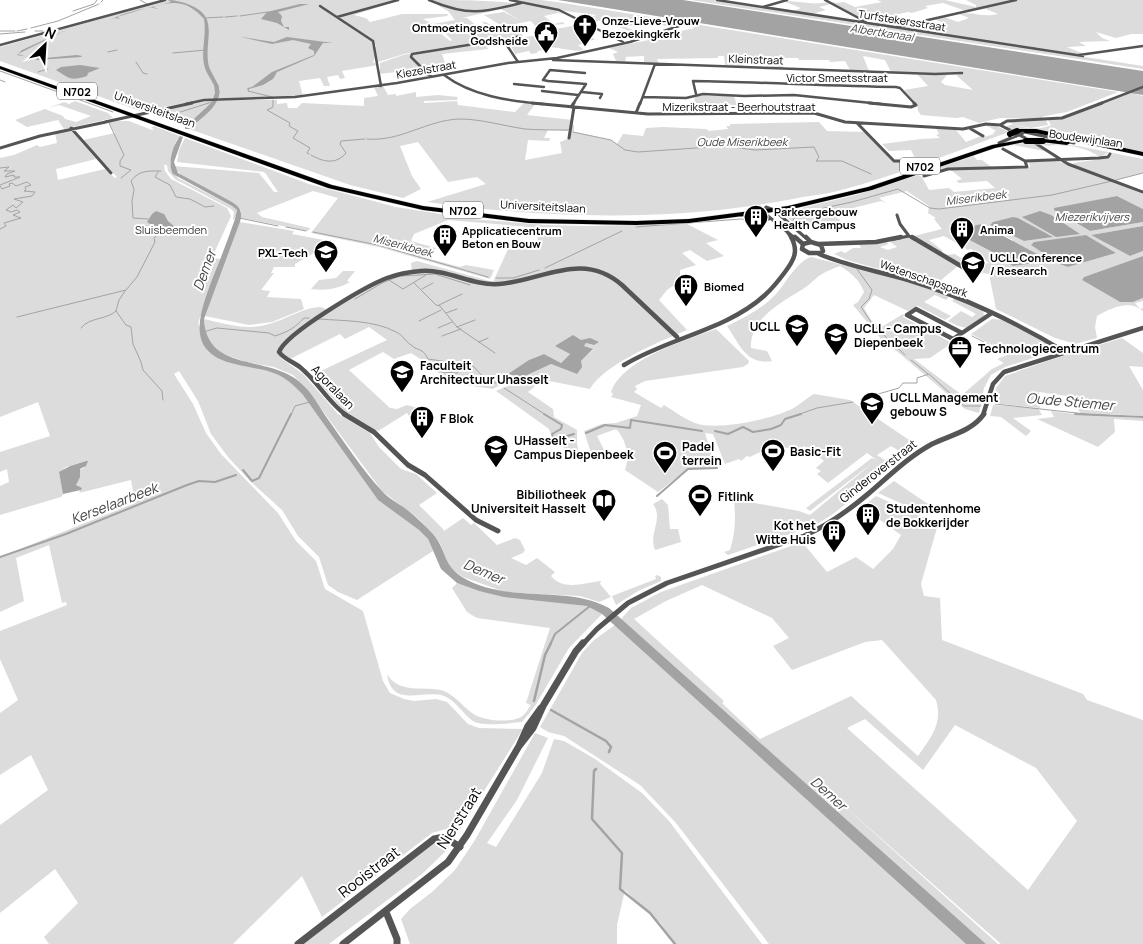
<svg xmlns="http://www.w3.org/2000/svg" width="1143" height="944" viewBox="0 0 1143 944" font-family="Manrope,sans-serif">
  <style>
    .green { fill: #dcdcdc; fill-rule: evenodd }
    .water { fill: #a3a3a3 }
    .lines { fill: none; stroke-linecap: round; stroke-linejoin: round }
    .stream-far2 { stroke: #a3a3a3; stroke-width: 1 }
    .stream-far1 { stroke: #a3a3a3; stroke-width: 2 }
    .stream { stroke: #a3a3a3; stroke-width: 2.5 }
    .river { fill: #a3a3a3; fill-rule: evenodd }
    .highway-casing { stroke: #dbdbdb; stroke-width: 1 }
    .street-far4 { stroke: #555; stroke-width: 2.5 }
    .street-far3 { stroke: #555; stroke-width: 3 }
    .street-far2 { stroke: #555; stroke-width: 4.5 }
    .street-far1 { stroke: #555; stroke-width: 5 }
    .street { stroke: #555; stroke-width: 7 }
    .highway { fill: #000; fill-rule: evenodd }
    .highway-bridge-casing { stroke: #dbdbdb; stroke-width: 7; stroke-linecap: butt }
    .street-bridge { stroke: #555; stroke-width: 3 }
    .highway-bridge { stroke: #000; stroke-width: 6 }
    .labels { text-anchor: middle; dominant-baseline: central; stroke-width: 4; stroke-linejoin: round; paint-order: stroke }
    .far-poi-label { font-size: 11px; font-weight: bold; fill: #000; stroke: #fff; text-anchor: start }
    .far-street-label { font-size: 11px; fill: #000; stroke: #fff }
    .far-water-label { font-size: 11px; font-style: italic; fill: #444; stroke: #fff }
    .shield { fill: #fff; stroke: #4c4c4c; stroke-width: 1 }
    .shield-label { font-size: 11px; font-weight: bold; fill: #000 }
    .far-park-label { font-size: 11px; fill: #333; stroke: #fff }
    .poi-label { font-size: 12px; font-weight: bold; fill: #000; stroke: #fff; text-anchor: start }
    .street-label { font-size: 12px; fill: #000; stroke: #fff }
    .water-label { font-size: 14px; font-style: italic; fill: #444; stroke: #fff }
    .near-street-label { font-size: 15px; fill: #000; stroke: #fff }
  </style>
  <rect width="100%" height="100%" fill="#fff"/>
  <!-- green -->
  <path class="green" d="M168,0H400L354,15L366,18L370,22L402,14H448L447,16L423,19L433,24L455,20L448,11L429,0C470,0 527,0 564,14L558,13L544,16L554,24L562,22L565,24L553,25L555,29L585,24L596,30L586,32L595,40L583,41L585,43L578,45L584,50C570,53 557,45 542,48L543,50L538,51L537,53L531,54L529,51L515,54L511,46L529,44L524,37L543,35L531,21L504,26L508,28L513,26L521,35L404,54L378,62L374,47L377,46L372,43L375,57L373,62L378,65L342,71L345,78L340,79L338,75L327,77L330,86H324L320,78L299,81L303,96L208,99L140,111L0,61V47ZM501,9L523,22L504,12L484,15L502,26L496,28L486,22H482L490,30H497L495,31L496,33L490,34L482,27L444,32L452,40L450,41L439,32L477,26L467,18H462Z
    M515,0H541L563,3L1118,92L1067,112L1045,116L1042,117L1045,119L1000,118L979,123L963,117L956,118L921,115L918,111L917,105L904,90L928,86L917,74L947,75L941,82L945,85L973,90L956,75L960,74L891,72L885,60L863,56L869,71L850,70L845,61L830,62L829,60H799L798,58H780L784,68H767L765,59L742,58L743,67L725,65L724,56H718V58L657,59L659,64L644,62V56L623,57H626L625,62L616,61L613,54L618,52L609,48L649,40L646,38L665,31L671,33L695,28L678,24L671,27L636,19L633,23L637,24L626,27L635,31L631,32L610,23L612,22C603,17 593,25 584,21L596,18L593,16L597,15L565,11Z
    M691,0H715L892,27L873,24L884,19L878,17L864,21L831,4L819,7L826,10L812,14L793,11L801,8L783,1C798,0 812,6 827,2L824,0L836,3L844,2L855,7L882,2L877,0H945L976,7V5L966,0H1143V34H1131L1116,38L1096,32L1102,38L1110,41L1079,42L1086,46L1067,47L1084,54L1077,55L936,34L1143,66V69ZM943,3L966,11L986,9L998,14C981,18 974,11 959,14L969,18L958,22L944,17L934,19L946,24L940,26L925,20L901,25L885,17L908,12L912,13L928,8L925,6Z
    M484,42L488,49L442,54L445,63L426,68L433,76L428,77L420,69L380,74V63L403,55Z
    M383,86L388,95L396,94V96L416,92V97L438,95L458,97L457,100L424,101V103L457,101L458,105L515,112L525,102L535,104L527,115L573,120L572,125H574V132L611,140L617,144L623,134L643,136L646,128L663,127L706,129L709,131L728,129L726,126H730V124L819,122L827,131L865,132L893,162H917L911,150L889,151L882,144L921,139L940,138L936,135L939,134L936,128L956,130L966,142L981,136L984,137L994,134L993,133L996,131L986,125H994L1009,132C951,153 893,177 834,192C820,195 806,196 793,199C672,222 549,219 427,202L486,184L477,177L448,182L418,142L400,146L412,176L421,189L403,198L350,185L189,129L217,100H277V104L287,103L288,108H297L302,103L364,106V98L378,96L374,87ZM548,130L570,131V138L560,142L562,153L525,160L528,140L549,141L550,138H544Z
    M1143,88V91L1135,94L1143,96V152C1112,146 1082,138 1051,132C1036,129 1018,133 1005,127L1013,124L1009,122L1046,120L1048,125L1031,128L1013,124C1025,128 1039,131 1051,125L1048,120L1063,119Z
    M695,96H734L737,105L694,104Z
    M209,100L213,101L185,127L154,115L169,109Z
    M75,101L108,113L113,118L64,129L58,120L27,127L15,120L45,109L63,116L65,119L76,122L91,116L59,105L48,108L64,102L69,104Z
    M118,121H129L152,130L154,129L151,128L154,126L180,136L176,141L170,164L178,178L232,206L237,210L235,219L233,220L234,212L231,209L175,179L168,171L167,165H164L165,171L171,179L227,208L231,216L212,258L221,259L198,323L211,353C235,367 269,365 289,380C294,384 299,390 303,395L378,500L419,530L428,539L433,551L357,600L338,592L328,585L319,557L298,536L282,510L250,481L228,457L211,434L198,401L179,371L174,374L193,404L206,433L221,454L278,513L296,541L316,561L325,589L363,611L383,681L390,693L404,699L414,701L436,699L447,702L468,724L479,728L523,729L457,834L446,829L432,833L322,917L302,876L233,944H49L44,937L78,903L55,869L0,913V825L48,790L31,755L0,775V713L18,700L0,659V631L67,605L66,602L62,603L49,545L16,558L24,601L0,612V557L135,503L131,480L79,493L81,488L76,485L79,470L84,468L86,461L66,467L59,473L64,493L61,497L0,515V486L9,482L7,469L0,472V452L50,436L38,402L0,417V158L14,155L37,145L40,147L57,143L55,133L70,129L96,159L56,169L58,180L105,169L115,178L117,177L83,140L115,133L108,122Z
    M185,138L309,184L396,207L472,219L545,225L587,226L687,224L718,240L706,243L724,256L707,261L690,250L682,253L696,265L680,270V281L667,290L659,300L687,330C661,341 604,364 590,389L539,379L533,388L528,392L553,409L554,417L577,430V444L579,452L572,455L552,437L549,429L496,391L510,385L512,380H504L503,383L493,389L446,382L433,367L411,353L394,359L383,352L349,370L390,408L397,409L407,405L414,407L418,413L421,412L432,418L417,427L407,413L378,431L344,411L312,375L387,340L369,327L345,339L340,334L290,359L281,352C284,340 360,289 374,283C386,278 399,275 412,271L411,263L417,261L493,282L510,245L535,247L541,228L448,220L414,234L411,241L436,248L426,258L460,267L466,265L494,270L490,279L379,247L311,233L338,198L313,191L257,213L262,217L310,228L308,231L241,218V211C224,193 182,184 174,166L259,173L274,192H278L266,174L264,172L177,162L179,150ZM581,340L594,345L586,343L584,346L593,350L581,361L577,374L551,364L523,377L529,360L544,354L561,363L570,354L556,346Z
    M1033,143L1049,152L1013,145L994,148L950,164L974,156L977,160H982L993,168L990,169H1027L1030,167L1029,162L1054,161L1065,163L1143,194V209L1117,196L1054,209L1057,213L1090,231L1143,222V226L1091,235L1130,256L1143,251V256L1084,277L1082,280L1120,302H1133L1143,298V301L1135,303L1140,309L1143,308V311C1129,299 1111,308 1097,316L1095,327L1097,338L1075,344L1055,338L996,309L989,274L970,270L945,255L955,254L975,267L989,263L971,249L968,250L944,236L929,240L943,251L941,253L914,236L942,229L934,219L936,218L928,213L929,206L907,191L879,198L886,203L881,201L841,211L839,213L840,215L835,216L841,221L829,225L820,223L799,227L786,217V214L789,211L856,195L918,175L922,177L929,190L949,188L954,192L995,188L987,181L959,183L956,181L962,179L951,170L937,168C969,155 999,143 1033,143ZM1018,218L1052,237L1024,241L990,225ZM981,224L1013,240L1005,261L998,255L959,235L955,230ZM1086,235L1116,253L1068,267L1069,238Z
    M1037,143L1078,146L1143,159V173L1115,180L1075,166L1073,163L1108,158L1113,154L1108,153L1100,157C1087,148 1074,146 1057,145C1051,145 1047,147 1042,144L1043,147Z
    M240,222L294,231L292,234L329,241L317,251L295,264V267H274L271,273H274L261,290L270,291L267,297L301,299L304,309L272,322L249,325L205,316Z
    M909,237L958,266L935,285L847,260L834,254L841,251L845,253L853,248H861L859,244L886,242L889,244L880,247L888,250L897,247L889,241Z
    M811,257L891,277L950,296L946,300L935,295L924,302L951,316L945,320L918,306L908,311L874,295L864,308L871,320L880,328L903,314L904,315L903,317L952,343L930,358L914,359L962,395L992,369L1004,363L997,359L1010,354L971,334L992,319L1004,320L1057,350L1005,367L991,375L984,388L979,413L965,409L899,353L881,339L853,305L858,302L864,292C860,280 850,272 840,266C834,268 827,271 822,274C815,278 810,285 803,289C782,302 749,319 751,348L767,351L772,361C746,365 740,345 727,326C745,318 763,308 776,294C787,282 796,262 811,257Z
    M343,271H355L347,281L350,282C338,289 325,291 311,289L319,280L336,278Z
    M955,298L983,310L984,316L967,328L958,326L948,321L961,311L972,317L976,314L952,301Z
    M321,307L328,310C316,318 280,339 277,352L282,359L303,374L338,414L370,433L379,447L401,469L416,474L437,493L419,505L443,529L444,531L463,518L471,525L474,523L497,545L515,538L520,540L525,550L523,553L511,558L526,565L537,558L555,572L551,576C563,591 584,583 601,581L600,584L611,597L599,602L580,596L505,592L463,577L449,567L440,543L435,536L420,520L382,491L305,387L293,375L274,367L246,362L221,353L209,341L206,334L204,319C226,324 247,331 269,324C285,320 304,307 321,307Z
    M716,329L745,357L749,361L748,364L743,367L645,381L635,386L637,389L634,392L661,408L664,405C674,411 687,421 698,424C720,430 771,419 792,409C800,405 806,398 814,394L850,400L918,446L906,455L891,446L877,455L893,466L833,514L814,526L728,555L724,552L730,550C735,534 736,519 734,501L738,500L799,511L810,515L875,461L810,511L806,508L872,458L877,460L867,453L828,483L817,474L821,471L816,468L824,461L804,446L797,451L795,448C779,447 764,449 750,457L747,456L741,461L739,459L725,464L713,434L705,433L716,468H689L658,492L625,470C630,456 626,439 616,429L597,436L605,452L599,461H596L591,453L584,431L602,424L616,423L637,416L641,405L611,397L613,394L611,392C623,359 686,340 716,329Z
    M1122,338L1143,353V367L1129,366L1143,390V416L1106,414L1120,417L1143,418V421L1114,419L1115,432L1098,447L1037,419L1054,417L1051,411L1082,415L1076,407L1070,406L1067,396L1039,392L1040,399H1038L1040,408L993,403L996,388L1005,376L1050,360Z
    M993,405L1038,408L1042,415L1013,418L1031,431L1026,436L1001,417L990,416Z
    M894,481L931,506L925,514L878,493Z
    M876,496L938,524L921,584L924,596L940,598L942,640L1083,694L1087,700L1143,720V944H1001L835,798L998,944H986L621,619L631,608L661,592L802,542L827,572L856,557L873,569L893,549L901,535L862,507ZM702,585L772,618L789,638L773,646L792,670L865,642L882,640L936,700C943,724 931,737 918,756L851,696L760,739L722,703L724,701L634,619L666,601ZM865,719L923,770L955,725L1036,768L1077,821L1028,890L847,728Z
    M662,499L668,505L670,529H678L681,542L655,550C648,534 664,519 653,504Z
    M657,575L661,577V581L638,591L616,605L612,596L656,579L655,576Z
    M457,583L479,591L587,606L602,614L569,648L535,706L522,722C510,723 482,727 473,721C462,714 457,701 444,696C423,689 392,709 387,674C399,695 425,685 444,691C456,696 464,708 475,715C486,721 510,723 521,717C525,715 528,709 531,705L526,703L550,628L477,618L467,612L452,588Z
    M615,625L966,944H769L676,823L640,785L564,736L548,732L540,727L582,653L594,640Z
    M535,733L548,738L517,800L487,843L496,847L542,773L554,739L564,741L595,759L642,793L669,821L762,944H674L661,924L625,890L617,925V944H410L401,919L410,909L432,892L455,870L475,840Z
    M442,840L449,848L422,874L329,944H303L435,842Z"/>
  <!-- water -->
  <path class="water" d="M168,0C175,0 183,2 190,5C219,17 205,37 208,62C209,74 224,85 218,98H216C219,87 208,78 205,68C200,53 207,35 204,19C188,1 175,0 153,7L158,9H157L150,7L117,17L120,19L115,18L110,20L68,29L18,54L30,58L40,56L45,58L77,55L82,56L81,57L37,60L34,58L17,55L22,50L68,29L110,20C129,10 151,8 171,2Z
    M558,0H683L1143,71V95Z
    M300,4H309L278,12L282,16L281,21L284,27H289V30L277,23L261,19L267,12Z
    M212,37H242L274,42L287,37L333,43H323L314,56L277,72L273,79L263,85L249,89V92L247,88L252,87L272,72L314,55V51L308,48L311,44L293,40L272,44L241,37Z
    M80,65L100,68L88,73L87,76C71,81 70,79 56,70L61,67Z
    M180,136L183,137L174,162L178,173L232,202C240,207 243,212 240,222L204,319C207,376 274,352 305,387C314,396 320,408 327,418C343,440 363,471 382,491C388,498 398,503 406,509C416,517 425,525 433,534C447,550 442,564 462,577C509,605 565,584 609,608L986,944H966L602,614L587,606L504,597L479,591L457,583L441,569L428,539L419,530L378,500L303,395C279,368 267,372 235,364C183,352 200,313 213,277C221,258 228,239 235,219L237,210L232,206L173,174C167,164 173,145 180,136Z
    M1117,196L1143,209V222L1090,231L1054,210V208Z
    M156,211L164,214L168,221L175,227L172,231L165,233L156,232V228L147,222L152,214Z
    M1040,211L1051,215L1080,234L1056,237L1022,217Z
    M1013,217L1018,218L1053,237L1024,241L990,225L993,222Z
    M981,224L1050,261L1013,266L998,255L954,232L955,230Z
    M1143,226V251L1130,256L1091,235Z
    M1086,235L1116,253L1068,267L1060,264L1031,245L1034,242Z
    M1143,256V298L1133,302H1120L1082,280L1084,277Z
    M573,335L581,340L590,338L599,342L594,345L586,343L584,346L593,349L581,361L582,367L577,374L551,364L523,377L508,374L529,360L544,354L561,363L570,354L555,346Z
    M86,461H88L86,466L80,469V477L76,485L82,488L81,490L63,494L59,472L70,466Z"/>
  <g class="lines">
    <!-- stream-far2 -->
    <path class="stream-far2" d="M140,0L147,4
      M101,2L103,0
      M73,11L94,4L97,0
      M240,16L268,12
      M225,17L237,16
      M205,18L223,17
      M31,28L58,21L99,4
      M0,31H15
      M17,31L27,29
      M35,31H43
      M0,34L25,32
      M108,52L117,50
      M173,53L206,50
      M136,62L143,73L147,74
      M0,71L113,112
      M38,72L48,69
      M0,80L5,82
      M248,91L272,97
      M273,100V107L267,110L290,123L289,126L298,131L293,138L310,148L307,153L309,154
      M163,111L169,110V113L174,114L215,101
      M109,123L124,155L120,161V166L131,170L121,178
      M573,132L611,140L625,150L638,152L725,146L755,150L814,147L819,157L816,161H842L871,174
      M367,139C401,142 426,120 460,119C481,119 504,126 525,129C539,130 554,130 568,130
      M311,155C323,162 336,165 346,153L340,144L341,141L365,139
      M0,168L9,167L4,171H15L7,174L5,177L14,175V177H20L0,185
      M158,172L155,177L170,185L176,197L190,199L205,207L214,206
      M1116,180L1143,173
      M0,186L2,189L10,186L9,184L12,183L16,186L27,182L31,185L25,187L26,190L24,191L35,192L32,196L14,199L23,202L16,208L13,205L6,210L11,212L17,210L20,212L13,215L21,218L4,223L6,226L0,229
      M134,189L131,181C139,170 148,171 161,171
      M134,190L132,201L133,218L148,219
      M239,218L278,226
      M793,221L796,214L852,202L898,189L930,208L939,209L1052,195L1112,181
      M286,227L306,231
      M636,227L741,219L764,222
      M313,232L378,245L488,277
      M545,268L622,231
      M857,269L872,290L869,299L861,307L873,325L905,355
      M402,276L435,274L470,285
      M496,278H513L539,270
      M389,280L403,289L426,275
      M414,283L436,305L440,306L457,327L495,353
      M422,289L433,283
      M125,291L119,300L116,311L126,325L131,327L133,344L141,362L143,370L162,391L163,400
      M355,299L382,283L397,277
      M439,305L462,294
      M446,313L457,309
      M17,317L126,290L137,277L155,242L154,238L160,233
      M319,319C344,321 374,320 396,332C403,335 405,341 411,345C419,352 422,347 428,359L448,362L441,372L457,373L466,365L473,366L487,381L500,384
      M419,321L441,310
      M457,327L475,320
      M81,328C89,317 107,320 116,311
      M438,328L452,322
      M203,332L217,328L269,333L275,336C290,331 294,328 304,318H309
      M442,336L461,329
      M972,336L1006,353
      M479,342L488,338
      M911,360L928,374
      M504,388L546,415
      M861,399L899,388L903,383H917V378L929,374L964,406H981
      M995,404L1095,415
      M291,415L295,406L310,402
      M797,415L817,408L853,402"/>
    <!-- stream-far1 -->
    <path class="stream-far1" d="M544,414L562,425L561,429L552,434L553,437L560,438L574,434
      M1075,414L1143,417
      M715,431L728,434L743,427L753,432L771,429L781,425L785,419L801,414
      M586,433L605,425L630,428L631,420L702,431
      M243,470L252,481L259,478L291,414
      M657,496L688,469L717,468
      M0,557L66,534L187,485L199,481L215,482L236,475
      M550,645L555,634L590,606"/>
    <!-- stream -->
    <path class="stream" d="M534,701L545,655L551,643
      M551,710L606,741L611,747L609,752
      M596,769L594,771L592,819L622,853L620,889L650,913L675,944"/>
    <!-- river -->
    <path class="river" d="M214,84H218C225,104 202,117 189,129H185V127L212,102L215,93Z"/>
    <defs>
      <path id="highway" d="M0,66L332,185L423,206L529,219L636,221L689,219L788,206L868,187L992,145L1026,139L1029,141L995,148L872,190L788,210L689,223L636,225L529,223L423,210L328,188L0,69Z
        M1036,129L1143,152V156L1036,133H1017L1014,131L1017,129Z
        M1043,139L1067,141L1070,143L1067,145L1041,142V140Z"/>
    </defs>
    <!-- highway casing -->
    <use href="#highway" class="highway-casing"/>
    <!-- street-far4 -->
    <path class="street-far4" d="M429,0C467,16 482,13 521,3
      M510,0L559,10L623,42
      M717,0L1083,56
      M825,0L866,22
      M320,6L373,41L381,86
      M763,7L787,0
      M337,17L398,0
      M897,27L1016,0
      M501,40L521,36
      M0,45L165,0
      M1079,55L1143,46
      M553,60L935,74L962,73
      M444,75C472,96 509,101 543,104
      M431,77L411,57L412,54L499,40L504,41L518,62
      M548,81L586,84L573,104
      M548,81L543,80L550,70L585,73
      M514,84L544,87
      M542,91L578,95
      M582,92L602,94L600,98
      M696,94L693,81C761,82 828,86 896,87L900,88L915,104
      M643,97L686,98L703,94L744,96L794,95L881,104
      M186,104L204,100L295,97L397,83L508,63L557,58L630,42L679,26
      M640,104L655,64
      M1099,104L1143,87"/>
    <!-- street-far3 -->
    <path class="street-far3" d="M532,103L648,114L814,113L845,122L963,129L986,124L1000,125L1035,143L1068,164L1143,192
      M869,103L911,107L916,105L914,103
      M571,107L574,103
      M636,113L640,103
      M105,122L192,103
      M857,123L894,161H911
      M1000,125L1007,121L1062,118L1102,103
      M71,128L111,173
      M971,129L983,136
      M1025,132L1074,143
      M569,138L574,107
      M999,143L1016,136
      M0,148L40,136L106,122
      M1025,161L1099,158L1108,157L1110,154
      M924,176L948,169L1027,167L1025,161L1003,149
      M741,215H754L769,219
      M897,215L900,224L909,236
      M787,232L792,239
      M796,239L763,212L766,207L774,210L807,239
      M894,239L909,236L914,239"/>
    <!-- street-far2 -->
    <path class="street-far2" d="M795,237L803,244
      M806,237L811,242
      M912,237L966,269
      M819,244L876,242L901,237
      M802,249L803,244L811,242L821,245L823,251
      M802,249L809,253H821
      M819,254C847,266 878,271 908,280C961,296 1018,323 1065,352
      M916,309L962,333L953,339L907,315Z
      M962,333L992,313
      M624,365C668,338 727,330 765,295C773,288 779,280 785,272C794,260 799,251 791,237
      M346,415C328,402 318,382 301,368C294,362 285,360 279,352C286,333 366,286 387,278C398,274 409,272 421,271C448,269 472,286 499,284C542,281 582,250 622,285L677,337
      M983,415L993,384L1004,372L1143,328"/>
    <!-- street-far1 -->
    <path class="street-far1" d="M344,414L374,432L408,465L425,475L476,520L498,531
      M582,645L597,629L628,603L667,583L804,536C828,525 848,511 868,494C888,477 908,457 932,444C950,435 971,432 984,414"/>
    <!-- street -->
    <path class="street" d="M519,746L533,728L543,706L576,651L583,643
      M386,912L397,939V944
      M298,944L434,839L444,837L460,847
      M343,944L448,862L467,835L519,746L528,726L541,708"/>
    <!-- highway -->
    <use href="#highway" class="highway"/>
    <defs>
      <path id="highway-bridge" d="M1010,134L1017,131
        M1026,141H1043"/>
    </defs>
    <!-- highway-bridge casing -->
    <use href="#highway-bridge" class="highway-bridge-casing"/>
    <!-- street-bridge -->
    <path class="street-bridge" d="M1016,136L1023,133"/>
    <!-- highway-bridge -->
    <use href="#highway-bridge" class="highway-bridge"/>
  </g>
  <!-- icons -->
  <defs>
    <symbol id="church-pin" viewBox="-11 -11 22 30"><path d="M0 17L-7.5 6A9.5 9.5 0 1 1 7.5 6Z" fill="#000" stroke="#fff"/><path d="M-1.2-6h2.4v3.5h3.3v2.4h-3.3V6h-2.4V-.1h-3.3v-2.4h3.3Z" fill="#fff"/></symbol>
    <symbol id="civic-pin" viewBox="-11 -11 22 30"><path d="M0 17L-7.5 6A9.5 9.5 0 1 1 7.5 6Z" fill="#000" stroke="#fff"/><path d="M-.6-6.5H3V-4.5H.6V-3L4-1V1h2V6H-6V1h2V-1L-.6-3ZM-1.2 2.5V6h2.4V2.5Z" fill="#fff"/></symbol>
    <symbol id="building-pin" viewBox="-11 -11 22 30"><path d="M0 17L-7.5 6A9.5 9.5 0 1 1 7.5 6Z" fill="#000" stroke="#fff"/><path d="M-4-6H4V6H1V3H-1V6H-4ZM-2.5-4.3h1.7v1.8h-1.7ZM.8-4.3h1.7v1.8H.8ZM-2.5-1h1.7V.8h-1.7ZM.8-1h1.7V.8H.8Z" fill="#fff"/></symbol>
    <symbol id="university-pin" viewBox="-11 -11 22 30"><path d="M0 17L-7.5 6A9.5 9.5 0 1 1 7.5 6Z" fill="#000" stroke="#fff"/><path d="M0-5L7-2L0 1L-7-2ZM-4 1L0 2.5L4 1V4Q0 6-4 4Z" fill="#fff"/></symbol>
    <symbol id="office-pin" viewBox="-11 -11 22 30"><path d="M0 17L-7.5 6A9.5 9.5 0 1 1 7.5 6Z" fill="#000" stroke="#fff"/><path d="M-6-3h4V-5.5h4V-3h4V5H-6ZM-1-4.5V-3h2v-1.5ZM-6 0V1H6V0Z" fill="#fff"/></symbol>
    <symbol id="stadium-pin" viewBox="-11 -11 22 30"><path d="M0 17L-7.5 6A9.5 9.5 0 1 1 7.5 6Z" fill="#000" stroke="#fff"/><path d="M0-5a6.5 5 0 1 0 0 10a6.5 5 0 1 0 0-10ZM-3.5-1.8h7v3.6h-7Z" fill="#fff"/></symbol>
    <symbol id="library-pin" viewBox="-11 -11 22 30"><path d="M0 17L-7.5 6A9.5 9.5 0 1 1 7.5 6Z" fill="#000" stroke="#fff"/><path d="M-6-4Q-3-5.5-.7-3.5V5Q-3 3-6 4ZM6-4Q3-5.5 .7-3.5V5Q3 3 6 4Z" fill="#fff"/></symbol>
  </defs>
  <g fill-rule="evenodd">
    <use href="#church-pin" x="571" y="12" width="28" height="38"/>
    <use href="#civic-pin" x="532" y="19" width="28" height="38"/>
    <use href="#building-pin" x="742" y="203" width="28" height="38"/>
    <use href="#building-pin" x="948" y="215" width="28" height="38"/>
    <use href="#building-pin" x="431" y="222" width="28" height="38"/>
    <use href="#university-pin" x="312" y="238" width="28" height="38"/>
    <use href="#university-pin" x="959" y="249" width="28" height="38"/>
    <use href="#building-pin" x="672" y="272" width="28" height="38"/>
    <use href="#university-pin" x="783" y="312" width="28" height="38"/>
    <use href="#university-pin" x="822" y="321" width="28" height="38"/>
    <use href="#office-pin" x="946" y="334" width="28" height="38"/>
    <use href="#university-pin" x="388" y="358" width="28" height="38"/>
    <use href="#university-pin" x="858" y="390" width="28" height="38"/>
    <use href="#building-pin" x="408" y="404" width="28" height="38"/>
    <use href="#university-pin" x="482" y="433" width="28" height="38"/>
    <use href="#stadium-pin" x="759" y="437" width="28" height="38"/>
    <use href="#stadium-pin" x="651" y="439" width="28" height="38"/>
    <use href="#stadium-pin" x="686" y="482" width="28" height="38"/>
    <use href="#library-pin" x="590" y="487" width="28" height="38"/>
    <use href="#building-pin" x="854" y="501" width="28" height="38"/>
    <use href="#building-pin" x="820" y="518" width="28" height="38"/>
  </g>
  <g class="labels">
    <!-- far-poi labels -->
    <g class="far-poi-label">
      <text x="602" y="20">Onze-Lieve-Vrouw<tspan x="602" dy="13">Bezoekingkerk</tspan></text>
      <text x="528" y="27" text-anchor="end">Ontmoetingscentrum<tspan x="528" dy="13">Godsheide</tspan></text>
      <text x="774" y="211">Parkeergebouw<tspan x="774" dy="13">Health Campus</tspan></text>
      <text x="980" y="229">Anima</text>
      <text x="462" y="230">Applicatiecentrum<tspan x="462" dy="13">Beton en Bouw</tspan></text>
      <text x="308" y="252" text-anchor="end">PXL-Tech</text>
      <text x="990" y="257">UCLL Conference<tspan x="990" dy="13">/ Research</tspan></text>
      <text x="704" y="286">Biomed</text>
    </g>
    <!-- far-street labels -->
    <g class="far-street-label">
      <text transform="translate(902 20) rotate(9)">Turfstekersstraat</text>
      <text transform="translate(756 59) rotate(2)">Kleinstraat</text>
      <text transform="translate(426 69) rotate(-10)">Kiezelstraat</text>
      <text x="837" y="77">Victor Smeetsstraat</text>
      <text x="739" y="106">Mizerikstraat - Beerhoutstraat</text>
      <text transform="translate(155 109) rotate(20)">Universiteitslaan</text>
      <text transform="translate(1086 138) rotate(8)">Boudewijnlaan</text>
      <text transform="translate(543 206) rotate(3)">Universiteitslaan</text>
      <text transform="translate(924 278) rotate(19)">Wetenschapspark</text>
    </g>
    <!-- far-water labels -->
    <g class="far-water-label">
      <text transform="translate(882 32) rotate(9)">Albertkanaal</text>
      <text x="742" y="141">Oude Miserikbeek</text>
      <text transform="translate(976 197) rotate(-7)">Miserikbeek</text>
      <text x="1092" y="216">Miezerikvijvers</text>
      <text transform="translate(403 245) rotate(15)">Miserikbeek</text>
    </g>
    <!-- shield labels -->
    <g class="shield">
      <rect x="57" y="82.5" width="40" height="17" rx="4"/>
      <rect x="900" y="157.5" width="40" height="17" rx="4"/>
      <rect x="443" y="201.5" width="40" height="17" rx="4"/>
    </g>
    <g class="shield-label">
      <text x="77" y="91">N702</text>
      <text x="920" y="166">N702</text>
      <text x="463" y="210">N702</text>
    </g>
    <!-- far-park labels -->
    <g class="far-park-label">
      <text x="171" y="229">Sluisbeemden</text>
    </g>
    <!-- poi labels -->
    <g class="poi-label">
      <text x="780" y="326" text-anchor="end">UCLL</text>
      <text x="854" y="328">UCLL - Campus<tspan x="854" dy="14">Diepenbeek</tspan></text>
      <text x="978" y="348">Technologiecentrum</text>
      <text x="420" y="365">Faculteit<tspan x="420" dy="14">Architectuur Uhasselt</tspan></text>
      <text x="890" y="397">UCLL Management<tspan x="890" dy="14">gebouw S</tspan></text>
      <text x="440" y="418">F Blok</text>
      <text x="514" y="440">UHasselt -<tspan x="514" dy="14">Campus Diepenbeek</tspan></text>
      <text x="682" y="446">Padel<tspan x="682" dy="14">terrein</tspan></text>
      <text x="790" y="451">Basic-Fit</text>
      <text x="586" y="494" text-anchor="end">Bibiliotheek<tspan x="586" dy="14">Universiteit Hasselt</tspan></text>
      <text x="718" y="496">Fitlink</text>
      <text x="886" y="508">Studentenhome<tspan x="886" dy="14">de Bokkerijder</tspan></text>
      <text x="816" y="525" text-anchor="end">Kot het<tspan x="816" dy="14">Witte Huis</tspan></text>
    </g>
    <!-- street labels -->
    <g class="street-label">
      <text transform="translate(333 387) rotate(46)">Agoralaan</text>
      <text transform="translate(878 471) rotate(-38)">Ginderoverstraat</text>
    </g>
    <!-- water labels -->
    <g class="water-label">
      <text transform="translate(204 270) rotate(-70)">Demer</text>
      <text transform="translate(1070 401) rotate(5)">Oude Stiemer</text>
      <text transform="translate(114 503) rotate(-21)">Kerselaarbeek</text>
      <text transform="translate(484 571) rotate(23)">Demer</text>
      <text transform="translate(829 793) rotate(42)">Demer</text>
    </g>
    <!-- near-street labels -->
    <g class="near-street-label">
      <text transform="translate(459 818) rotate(-58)">Nierstraat</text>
      <text transform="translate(369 872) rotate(-38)">Rooistraat</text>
    </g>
  </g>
  <!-- north arrow -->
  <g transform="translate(45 45) rotate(25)" stroke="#ffffff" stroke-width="4" paint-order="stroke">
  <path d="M0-4L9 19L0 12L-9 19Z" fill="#000000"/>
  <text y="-8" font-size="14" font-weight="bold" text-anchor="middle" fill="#000000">N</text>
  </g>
</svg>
